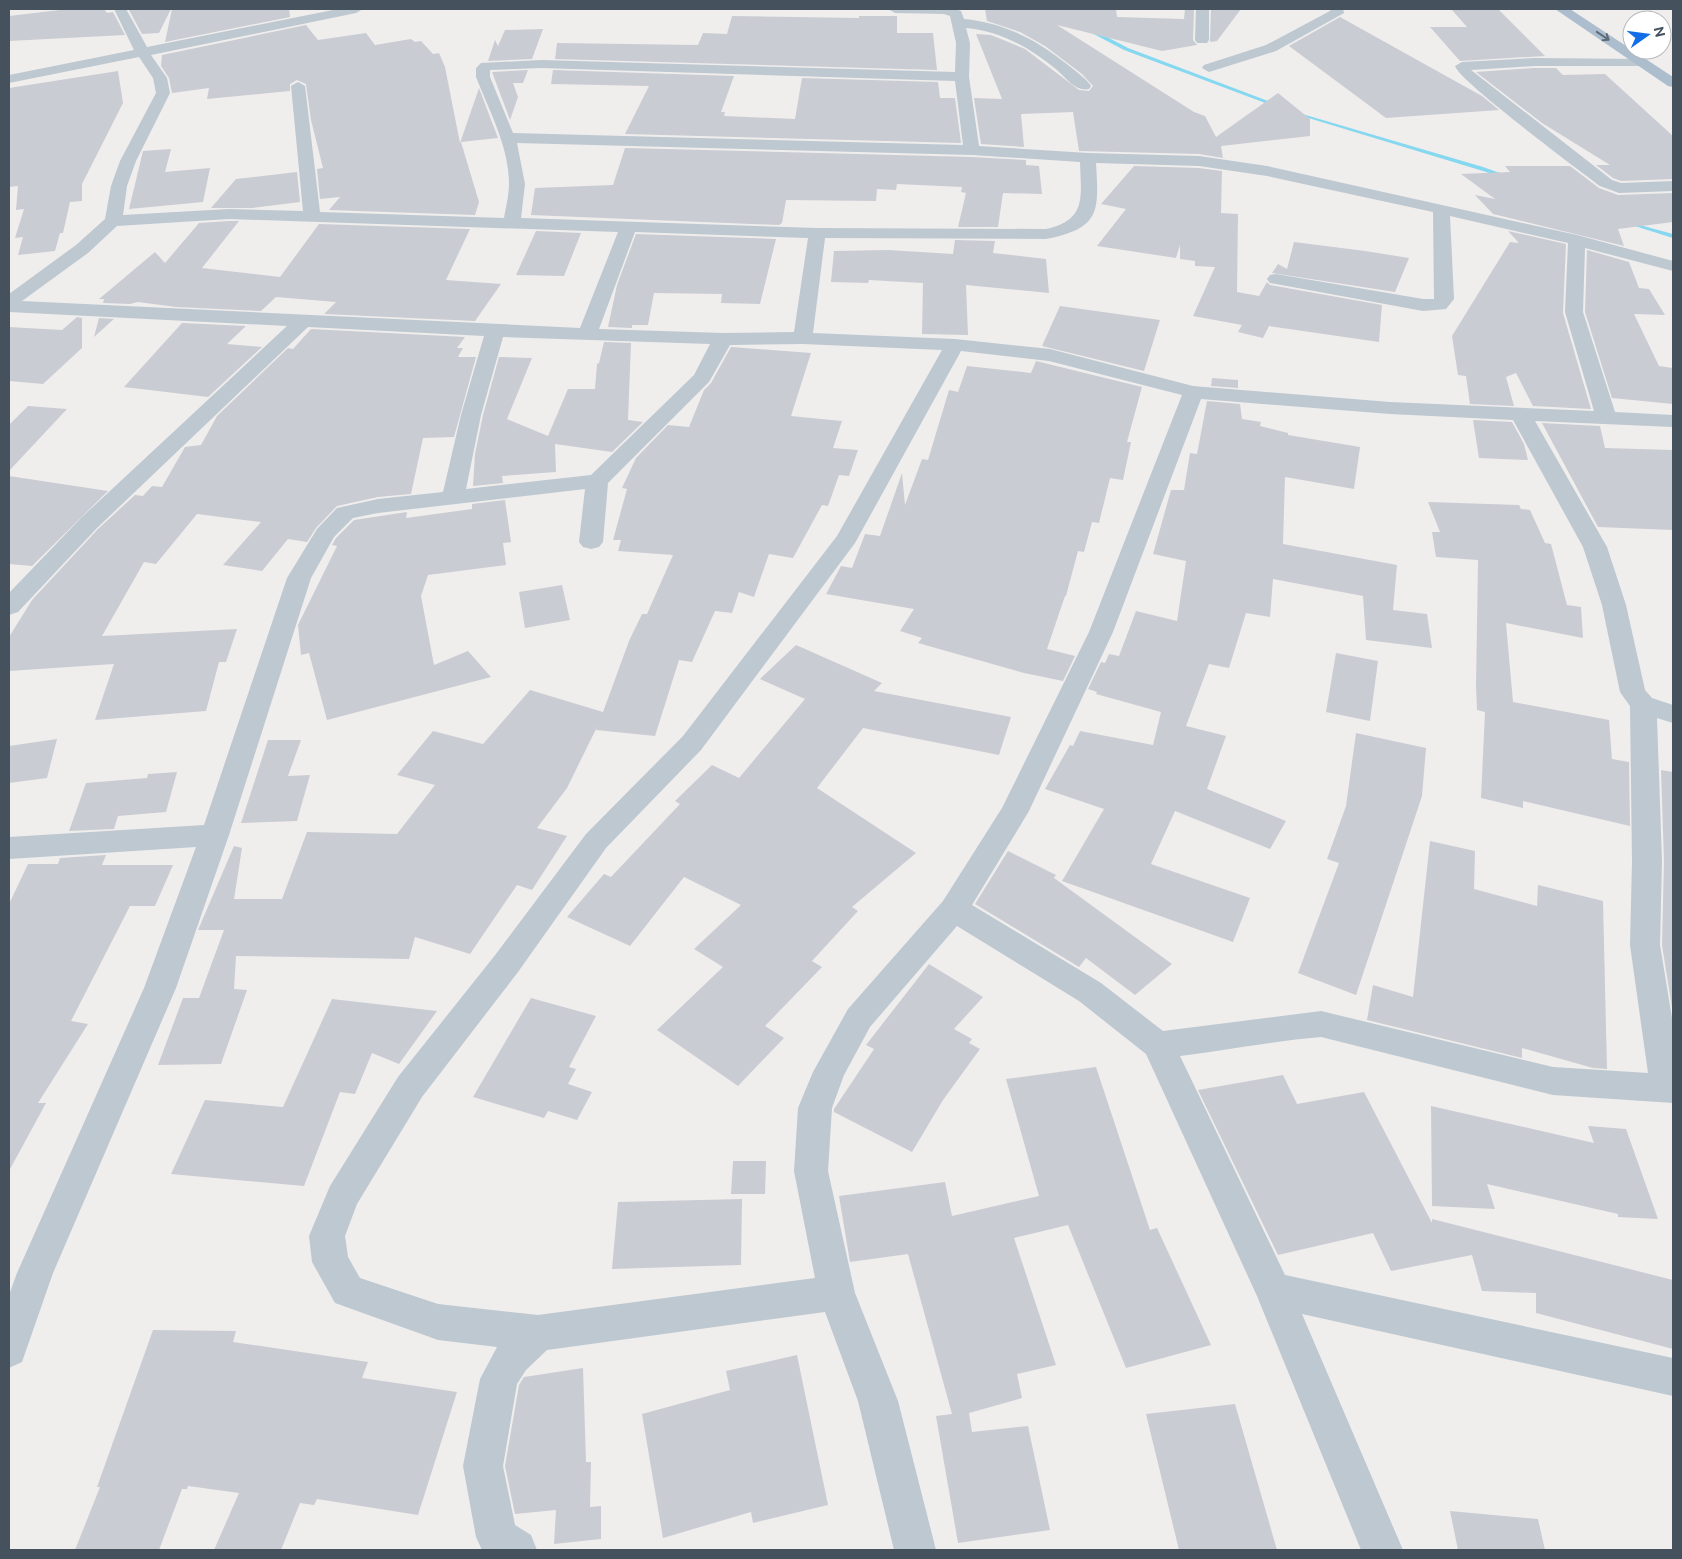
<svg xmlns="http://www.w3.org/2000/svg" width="1682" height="1559" viewBox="0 0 1682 1559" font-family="Ubuntu,sans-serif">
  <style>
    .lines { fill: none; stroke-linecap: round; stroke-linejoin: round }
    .stream { fill: #85d8ef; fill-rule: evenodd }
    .building { fill: #caccd3 }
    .street { fill: #bdc8d0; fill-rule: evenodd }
    .primary { fill: #acbdce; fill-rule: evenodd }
    .oneway { stroke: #5f6c78 }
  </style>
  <rect width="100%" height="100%" fill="#f0eded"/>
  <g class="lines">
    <!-- stream -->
    <path class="stream" d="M1088,29H1092L1128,48L1281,106L1276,107L1124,50L1088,31Z
      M1292,111L1483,167L1511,177L1506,178L1292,113Z
      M1625,221L1673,234V238L1625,223Z"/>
  </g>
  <!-- building -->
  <path class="building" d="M68,9H104L107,13L113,12L125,35L9,41V16Z
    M139,9H171L159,33L142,34L129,10Z
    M172,9H289L290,17L165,42Z
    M985,9H1116L1117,17L1184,19L1185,9H1194L1193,40L1197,45L1162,51L1057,25L1194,112L1205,116L1216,137L1278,93L1310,119V136L1221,146L1223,158L1199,154L1079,151L1073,112L1021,114L1024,147L981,144L974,98L1002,99L976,34L991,35L1025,49L1079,90L1089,91L1093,86L1082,74L1045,46L1020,32L987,21Z
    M1211,9H1241L1217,41L1210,42Z
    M1498,9L1545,56L1460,61L1430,27H1467L1452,10Z
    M732,16L859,18V16H897V33H933L937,70L555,59L557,43L698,45L703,33L727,34Z
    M1340,17L1482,96L1499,110L1386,118L1289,46Z
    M306,25L318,40L366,33L375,45L411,39L415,42L421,41L433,54L439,53L445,67L460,143L479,88L498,138L461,142L479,202L475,215L329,210L340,197L320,199L317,169L323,168L311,120L306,84L297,80L290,84V91L207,99L209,88L172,93L169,78L161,66L162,55Z
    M543,29L532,59L488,61L495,40L498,46L505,30Z
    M1534,68H1556L1563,75L1605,74L1673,136V179L1621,181L1613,178L1596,165H1610L1542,123L1476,72Z
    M528,70L523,83H513L518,97L510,120L492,72Z
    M553,70L734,76L721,112H725L724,116L795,119L802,78L938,82L940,98H955L961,143L625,134L649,86L551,84Z
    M118,71L123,103L82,184V201L70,202L63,233H60L55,251L18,255L23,237L15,238L24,209L16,210L18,186L9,187V88Z
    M625,148L972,157L1026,160V165L1039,166L1042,194L1003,193L998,227H958L966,193L961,192L962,187L897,184L896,190L877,189L876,201L786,200L782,223L779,225L531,215L535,188L613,185Z
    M171,149L165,172L210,168L203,202L129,209L143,151Z
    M1134,166L1199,168L1222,171L1221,213L1238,214L1237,292L1259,296L1267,282L1270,285L1382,305L1379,342L1269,326L1263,338L1238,332L1242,325L1193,316L1215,267L1195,266V261L1180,259V245L1176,258L1097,246L1126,209L1101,204Z
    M1505,166H1570L1599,188L1618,195L1673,193V222L1618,229L1624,246L1493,214L1475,195L1495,199L1461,174L1510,172Z
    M297,172L300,202L253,208H211L236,179Z
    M229,221H239L202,268L280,277L319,224L470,229L446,280L501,284L475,321L324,314L336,302L276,297L261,311L176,307L138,302L130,304L103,303L104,299H99L155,252L165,263L199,223Z
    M536,231L581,233L564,276L516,275Z
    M1508,231L1566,244L1563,313L1591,409L1533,406L1516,373L1506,377L1514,406L1470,404L1466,376L1458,375L1452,336L1510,242L1519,243Z
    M636,234L776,239L760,304L721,303L722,294L654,293L648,325H632V328L608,327L617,285Z
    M955,240L995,241L993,253L1046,259L1049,293L966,285L968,335L922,334L923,283L869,280L868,283L831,282L834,251L888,250L953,254Z
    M1294,242L1365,251L1409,258L1395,292L1272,273L1278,264L1287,269Z
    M1587,250L1629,262L1639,288L1649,289L1665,315L1634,314L1659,366L1673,368V404L1612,398L1585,312Z
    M1060,306L1160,320L1144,371L1042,346Z
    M77,317L82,318V348L43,384L9,381V327L62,330Z
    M99,318L114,319L94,337Z
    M182,323L246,326L227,344L262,347L208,397L124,387Z
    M311,329L465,337L457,348H463L458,357H476L454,437L423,438L411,494L378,497L337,506L316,528L307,542L288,539L262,571L223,565L261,522L197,514L156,564L144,562L102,636L237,629L226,662H219L206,711L95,720L114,664L9,671V637L32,600L98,529L135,495L143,496L152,486L162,487L185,447L201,445L217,416L288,348L293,349Z
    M604,342L631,343L628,420L643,422L612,452L555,444L556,472L502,476L503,483L473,486L475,454L483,415L499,357L532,358L507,419L548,436L568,389H595L597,364L599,363Z
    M731,347L811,353L791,416L842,421L833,448L858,450L849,476L839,475L828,506L822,505L793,558L769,554L754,597L739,592L732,613L715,611L692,662L679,660L655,736L596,730L598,725L567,788L537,828L567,836L532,890L517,885L470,954L415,937L409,959L236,956L234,989L247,990L221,1064L158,1065L183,998H199L224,930H198L234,846L242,848L234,899H282L307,832L397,834L435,785L397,775L433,731L483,744L530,690L603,712L629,641L642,614H647L673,555L618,551L621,540H613L627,489L622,488L636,458L668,425L689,427L704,390L711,383Z
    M1036,361L1142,387L1127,442H1131L1123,480L1110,478L1099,523L1092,522L1084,552L1078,551L1066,596H1065L1047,649L1075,656L1063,681L1024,673L918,643L922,638L900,631L914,609L826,594L841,566L852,568L865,534L880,536L902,473L905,505L922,459L928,460L949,390L958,392L967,366L1031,373Z
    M1212,378L1238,380V388L1211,386Z
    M1207,401L1240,404L1242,419L1261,422L1260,426L1288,433V435L1360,447L1354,489L1285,477L1283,544L1397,565L1393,610L1427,614L1432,648L1366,640L1363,596L1273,579L1270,617L1246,613L1229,668L1209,664L1186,726L1226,736L1207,789L1286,821L1270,849L1175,811L1151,864L1250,898L1233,942L1062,881L1104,809L1045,789L1070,745L1073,746L1080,731L1153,745L1161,712L1096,694L1097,692L1088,689L1101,662L1105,663L1109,654L1119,656L1136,611L1177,621L1186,561L1153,554L1171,490H1184L1190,453L1197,454Z
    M28,406L67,409L9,471V425Z
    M1473,420L1512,422L1524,444L1528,460L1479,458Z
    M1542,423L1600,426L1605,448L1673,450V530L1598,527Z
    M9,476L108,491L32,566L9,564Z
    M505,500L511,542L503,543L506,565L428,575L421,596L434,665L468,651L491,677L327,720L309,653L301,655L298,625L337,546L332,545L336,538L354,520L407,512L406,518L472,509V504Z
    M1428,502L1519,505L1521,509L1530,510L1545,543L1551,544L1567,605L1581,607L1583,638L1506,623L1513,702L1609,720L1612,759L1629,762L1630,826L1523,801V808L1481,798L1485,712L1477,710L1476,686L1478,560L1436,557L1432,532H1440Z
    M562,585L570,620L525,628L519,592Z
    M796,645L882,683L874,691L1011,717L999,755L863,728L817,788L916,853L852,907L858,911L812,961L822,967L765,1026L784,1038L738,1086L657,1030L723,967L694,949L741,905L684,877L630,946L567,917L604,874L611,877L680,804L675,801L712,765L739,778L805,699L760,679Z
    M1336,653L1378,661L1370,721L1326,712Z
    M1356,733L1426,748L1422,796L1356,995L1298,973L1339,863L1327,859L1346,806Z
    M57,739L47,778L9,783V746Z
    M268,740H301L288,776L310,775L297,821L241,823Z
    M1661,770L1673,772V1014L1662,945L1664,861Z
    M177,772L166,812L118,816L114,829L69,831L86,783L147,778L148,774Z
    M1430,841L1475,851L1474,889L1537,906L1538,885L1603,901L1607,1069L1593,1068L1522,1048V1058L1367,1020L1373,985L1413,997Z
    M1008,851L1056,875L1054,878L1172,964L1135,995L1086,958L1079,967L975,904Z
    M106,855L102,865H173L155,906H130L71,1021L88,1024L38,1103H46L9,1171V904L28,864H58L60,858Z
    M929,964L983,997L954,1029L972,1039L969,1043L980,1049L943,1100L912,1152L834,1112V1109L874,1049L866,1045Z
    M531,998L596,1016L569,1067L576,1069L568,1084L592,1092L577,1120L548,1111L544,1118L473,1097Z
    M332,999L437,1011L399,1064L372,1053L355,1094L340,1092L304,1186L171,1174L205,1100L283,1107Z
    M1096,1067L1150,1230L1157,1228L1211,1345L1126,1368L1068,1225L1014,1238L1056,1365L1017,1374L1022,1398L969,1413L972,1432L1028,1426L1050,1530L958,1543L936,1416L952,1414L908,1254L850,1262L839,1196L945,1182L952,1216L1039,1196L1006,1079Z
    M1283,1075L1297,1104L1364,1092L1432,1223V1219L1673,1280V1349L1536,1313V1293L1482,1291L1472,1255L1391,1271L1373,1233L1278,1255L1198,1090Z
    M1431,1106L1594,1143L1588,1126L1626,1129L1658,1219L1618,1217V1214L1487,1184L1495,1209L1432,1206Z
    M733,1161H766L765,1194H731Z
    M742,1199L741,1265L612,1269L618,1202Z
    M153,1330L236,1331L233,1342L368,1362L362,1378L457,1392L418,1515L317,1499L314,1505L300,1503L281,1550H214L239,1493L188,1486L187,1489H182L159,1550H75L100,1487H97Z
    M797,1355L828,1505L753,1523L751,1512L663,1538L642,1414L730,1390L726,1371Z
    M583,1368L586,1462H591L590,1507L601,1506V1539L554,1544L556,1510L515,1514L505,1466L519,1385L524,1377Z
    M1235,1404L1277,1550H1179L1146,1414Z
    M1450,1511L1538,1519L1545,1550H1458Z"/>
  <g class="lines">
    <!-- street -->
    <path class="street" d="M114,9H126L147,47L338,9H363L356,13L151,55L167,78L170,93L136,161L127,186L123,215L229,209L303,211L291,86L298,82L305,86L320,212L504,218C506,207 509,195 509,183C509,147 489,110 476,77V68L481,63L541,60L955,72L956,43L950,16L944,14L895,13L888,9H955L961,11L964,19C1005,23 1037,40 1068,65C1076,72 1086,78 1091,86L1089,89C1076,92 1066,78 1057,70C1030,48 1001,31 966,28L970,43L969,77L979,146L1088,153L1199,156L1267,166L1577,235L1673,261V271L1585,248L1583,312L1615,412L1673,415V427L1535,421L1607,547L1626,605L1645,690L1652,698L1673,705V723L1657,718L1662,861L1660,945L1673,1024V1103L1553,1095L1321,1037C1274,1041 1227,1050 1180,1056L1285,1275L1673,1358V1396L1302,1314L1403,1550H1361L1257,1296L1146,1054L1079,1001L957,926L870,1027L844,1075L832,1108L828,1171L855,1293L898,1401L936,1550H894L858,1401L825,1312L547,1350L526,1370L517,1384L503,1466L515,1525L531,1535L537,1550H482L476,1537L463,1466L480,1379L497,1347L438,1340L335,1303L312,1262L309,1236L330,1186L398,1077L496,954L586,834L683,736L837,536L942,350L803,344L730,345L709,382L608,483L603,542L599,547L591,549L583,547L579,542L585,489L378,513L353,518L334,537L311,578L229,835L176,988L53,1273L22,1362L9,1368V1295L17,1273L144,988L196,847L9,859V837L204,825L287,578L317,529L337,508L378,499L443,492L461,415L484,336L308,327L97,528L18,612L9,615V593L81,518L287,326L9,312V294L76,245L105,219L111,186L120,161L156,93L153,78L139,57L9,83V75L134,50ZM541,68L955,81L963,145L513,133L490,77V70ZM517,143L972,155L1080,162C1081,197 1087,220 1046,229L817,228L521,218L525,184ZM1096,163L1199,166L1267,176L1433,212L1434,299H1423L1276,274L1270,275L1267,279L1270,283L1276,284L1423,311L1446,309L1454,299L1450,216L1568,243L1565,312L1594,411L1390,402L1193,386L1050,349L955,339L813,333L825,238L1046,239C1100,228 1099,213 1096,163ZM229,219L618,232L580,328L22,301L88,253L117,226ZM635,232L808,238L794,332L723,333L599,329ZM503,337L710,344L694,375L591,475L466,489L481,415ZM961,351L1049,361L1182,395L1089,632L1002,808L943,901L848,1009L813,1072L798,1108L794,1171L815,1278L538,1315L438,1304L360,1278L348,1257L345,1236L357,1204L422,1097L518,972L606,848L701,750L855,543ZM1201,399L1390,414L1513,420L1583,547L1602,605L1620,692L1630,706L1632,861L1630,945L1648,1073L1553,1067L1321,1011L1163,1031L1101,983L972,905L1029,811L1113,632Z
      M1196,9H1209V40L1207,43H1197L1195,40Z
      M1331,9H1343L1344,13L1276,51L1209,72L1202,68L1204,65L1266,45L1330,11Z
      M1534,58L1645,59L1647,62L1640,66H1534L1471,70L1612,180L1621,183L1673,181V191L1619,193L1600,186C1579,170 1459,81 1455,66L1462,62Z"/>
    <!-- primary -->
    <path class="primary" d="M1555,9H1570L1673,77V87L1668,86Z"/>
  </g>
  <!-- one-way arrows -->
  <defs><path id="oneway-shaft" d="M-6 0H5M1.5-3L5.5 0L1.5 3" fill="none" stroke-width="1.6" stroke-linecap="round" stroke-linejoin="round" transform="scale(1.25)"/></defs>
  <use class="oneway" href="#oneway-shaft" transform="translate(1603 36) rotate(34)"/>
  <!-- border -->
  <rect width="1682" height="1559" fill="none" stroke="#45515c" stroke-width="20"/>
  <!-- north arrow -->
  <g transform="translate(1647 35) rotate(76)"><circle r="24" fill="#ffffff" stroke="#b5b9be"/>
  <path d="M0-4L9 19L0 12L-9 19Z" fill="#126ee6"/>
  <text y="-8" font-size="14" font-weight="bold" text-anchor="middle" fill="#45515c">N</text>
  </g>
</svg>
